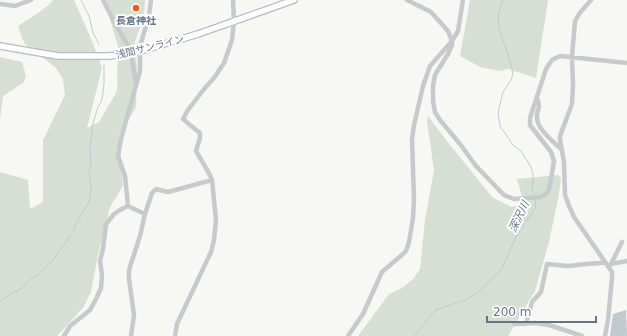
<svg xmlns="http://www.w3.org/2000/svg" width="627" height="336" viewBox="0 0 627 336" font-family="'DejaVu Sans','Noto Sans JP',sans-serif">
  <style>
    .green { fill: #d7dfd4 }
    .water { fill: #bfcacf }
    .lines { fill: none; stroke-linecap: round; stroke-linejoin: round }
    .stream { stroke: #bfcacf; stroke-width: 1 }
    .major-casing { stroke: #b7bbbf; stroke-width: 8 }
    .minor { stroke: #c6cacd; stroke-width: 4.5 }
    .major { stroke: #fff; stroke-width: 5.5 }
    .minor-bridge { stroke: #c6cacd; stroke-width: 4.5 }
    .poi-dot { fill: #ed5a1d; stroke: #fff; stroke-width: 1.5 }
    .labels { text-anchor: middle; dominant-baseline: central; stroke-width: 4; stroke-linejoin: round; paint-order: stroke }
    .poi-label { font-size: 10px; font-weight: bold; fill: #647586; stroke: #fff }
    .street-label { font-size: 10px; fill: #647586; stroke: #fff }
    .water-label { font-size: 11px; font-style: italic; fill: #5f7783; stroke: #fff }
  </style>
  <rect width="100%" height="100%" fill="#f7f7f3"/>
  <!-- green -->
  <path class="green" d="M53,0H74L92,41L102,68L87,128L99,122L117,91L118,46L104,0H145L144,16L135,41L137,69L136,107L119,136L123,186L110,207L98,255L91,292L83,308L57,336H0V172L28,180L30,209L43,202V140L65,95L63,79L56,68L25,44L22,38L18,26C27,20 48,8 53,0Z
    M470,0H548L536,78L508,69L499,71L480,67L460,56Z
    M0,57L22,62L26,76L23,83L3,96L0,119Z
    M428,116L443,136L492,197L511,207L524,204L517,179L558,175L561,178L559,194L549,242L535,291L508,336H358L389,294L402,288L413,279L420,269L425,220L434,170L427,122Z"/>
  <!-- water -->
  <path class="water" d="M626,310L627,336H610L613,314Z"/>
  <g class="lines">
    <!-- stream -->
    <path class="stream" d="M81,0L89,16L93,33L99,44
      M503,0L500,8L498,17L499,28L503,41L508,54L511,65L513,74L511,80L503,92L498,113L500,126L513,145L521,151L531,167L533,174V182L532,191L535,195
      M0,301L12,293L21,289L30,280L40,273L53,260L73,232L75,225L89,202L91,188L89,172L91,162L90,146L93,123L98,107L102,100L104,84V65
      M414,336L419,331L428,318L436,310L465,300L474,295L480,290L502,269L516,237L535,208L536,200"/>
    <defs>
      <path id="major" d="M0,46L58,56H108L120,55L144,50L198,34L294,0"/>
    </defs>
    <!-- major casing -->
    <use href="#major" class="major-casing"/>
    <!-- minor -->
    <path class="minor" d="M103,0L117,27L129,47L131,53L136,83
      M407,0L431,12L448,31L452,41V45L448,54L435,75L433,86V101L435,112L440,120L460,144L476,166L504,195L514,199L540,197L546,194L549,190L554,161L551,152L530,125V118L546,69L552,60L560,56L627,63
      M591,0L579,14L575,21L572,57L573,85L572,104L560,136V140L564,162L565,195L569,206L574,217L612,272V278L608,320L605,336
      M1,4L15,6L31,0
      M140,46L149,16L151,0
      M537,99C542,109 536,109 537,118C537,129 554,142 562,150
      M128,206L125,176L118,156L121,139L140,71V58
      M611,264L627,261
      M609,267L611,264L622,242
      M514,324L535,323L549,325L582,336
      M526,324L532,302L541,292L547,264L568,266L586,264L600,263L605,262
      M64,336L70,326L90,310L96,299L101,288L102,275L100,261L103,249L106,224L114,214L120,210L128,206L145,214
      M131,336L134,315L129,279V270L140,236L145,214L152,193L156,189L168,192L212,180
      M175,336L177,324L211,252L214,240L216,220L212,180L210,175L196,151L200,138V133L190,125L183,119L188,110L204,89L214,78L224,63L232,40L234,21L233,0
      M348,336L363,314L382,272L403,254L406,251L409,242L413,218L414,199L412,139L414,125L423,86L430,66L452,41L458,31L463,0"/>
    <!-- major -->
    <use href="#major" class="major"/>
    <!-- minor-bridge -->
    <path class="minor-bridge" d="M140,46V58"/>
  </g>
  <!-- markers -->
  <circle class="poi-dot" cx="136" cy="8" r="4"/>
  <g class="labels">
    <!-- poi labels -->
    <g class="poi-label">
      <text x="136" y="20">長倉神社</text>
    </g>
    <!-- street labels -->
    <g class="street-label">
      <text transform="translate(150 47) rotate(-14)">浅間サンライン</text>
    </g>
    <!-- water labels -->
    <g class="water-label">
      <text transform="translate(519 217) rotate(-64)">深沢川</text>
    </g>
  </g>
  <!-- scale -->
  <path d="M487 316v6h109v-6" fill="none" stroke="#647586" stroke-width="2"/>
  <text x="493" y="316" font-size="12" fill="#647586" stroke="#ffffff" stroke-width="3" paint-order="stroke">200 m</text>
</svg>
